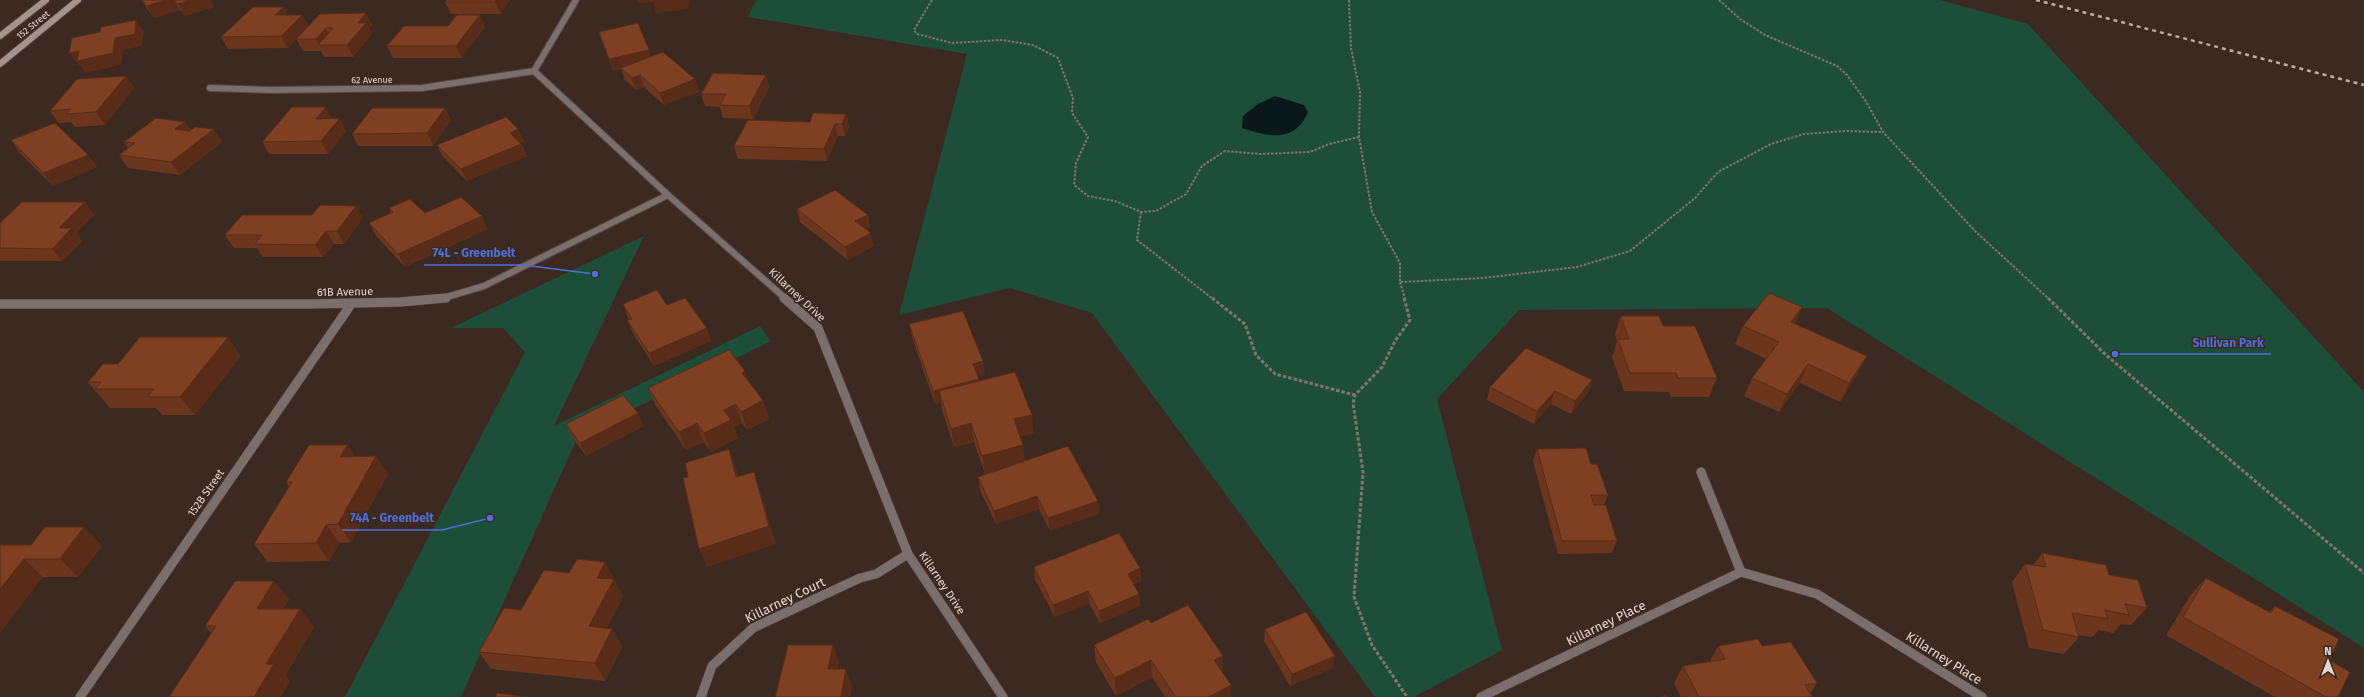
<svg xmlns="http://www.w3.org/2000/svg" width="2364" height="697" viewBox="0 0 2364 697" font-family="'Fira Sans',sans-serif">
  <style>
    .green { fill: #1d4e3a }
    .water { fill: #0a181a }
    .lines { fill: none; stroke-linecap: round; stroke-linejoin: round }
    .street-far1-casing { stroke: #57453d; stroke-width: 8 }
    .street-casing { stroke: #57453d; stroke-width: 10 }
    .secondary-casing { stroke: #57453d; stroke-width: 8 }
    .path-far1 { stroke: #85746e; stroke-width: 2; stroke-dasharray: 2.5 1.5; stroke-linecap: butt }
    .path { stroke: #85746e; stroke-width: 3; stroke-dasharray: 3.5 2; stroke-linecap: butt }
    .street-far1 { stroke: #7a6f6c; stroke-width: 6 }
    .street { stroke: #7a6f6c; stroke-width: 9 }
    .secondary { stroke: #a4948f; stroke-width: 6 }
    .rail { stroke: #bbaca7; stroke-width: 2.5; stroke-dasharray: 4 4; stroke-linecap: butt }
    .wall { fill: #6c361e }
    .shaded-wall { fill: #582c18 }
    .building { fill: #7e3f23; stroke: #582c18 }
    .labels { text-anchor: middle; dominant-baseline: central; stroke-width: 3; stroke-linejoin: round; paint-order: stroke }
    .far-street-label { font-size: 9px; fill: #e3d6d1; stroke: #3c2921 }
    .street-label { font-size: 11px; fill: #e3d6d1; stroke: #3c2921 }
    .near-street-label { font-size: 13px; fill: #e3d6d1; stroke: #3c2921 }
    .leader { fill: none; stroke: #4e70d6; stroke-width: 1.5 }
    .callout-dot { fill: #4e70d6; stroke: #3c2921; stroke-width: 1.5 }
    .callout-label { font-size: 12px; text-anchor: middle; font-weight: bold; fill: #4e70d6; stroke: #3c2921; stroke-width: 3; stroke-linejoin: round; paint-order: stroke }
  </style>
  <rect width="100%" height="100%" fill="#3c2921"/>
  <!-- green -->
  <path class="green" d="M756,0H1940L2028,24L2364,392V648L1827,308L1519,310L1437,399L1502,650L1414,697H1375L1092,313L1010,288L899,315L967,54L748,17Z
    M644,236L554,426L760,326L771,341L578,436L461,697H345L525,352L503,328H451Z"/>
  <!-- water -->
  <path class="water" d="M1275,96L1304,105L1308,112C1295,143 1269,137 1242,128L1243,116L1258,104Z"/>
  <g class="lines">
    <defs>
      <path id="street-far1" d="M534,71L668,195L786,299
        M534,71L576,0
        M210,88L272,90L422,88L534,71
        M440,299L484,286L668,195"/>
      <path id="street" d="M784,298L818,328L908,554L1003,697
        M0,304H311L400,302L446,298
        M1701,472L1741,572
        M80,697L352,303
        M701,697L712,666L753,628L860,578L876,574L908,554
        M1481,697L1741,572L1817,594L1982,697"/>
      <path id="secondary" d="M0,36L46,0
        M0,64L78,0"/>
    </defs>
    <!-- street-far1 casing -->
    <use href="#street-far1" class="street-far1-casing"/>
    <!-- street casing -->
    <use href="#street" class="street-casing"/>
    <!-- secondary casing -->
    <use href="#secondary" class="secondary-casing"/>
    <!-- path-far1 -->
    <path class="path-far1" d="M932,0L914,30L917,34L952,43L1002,40L1033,45L1058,58L1073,98L1072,113L1088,137L1076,163L1074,185L1088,196L1115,201L1141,212L1156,211L1186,194L1202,166L1225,151L1260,154L1310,152L1329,144L1359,137
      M1349,0L1351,48L1360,92L1359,137L1372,212L1400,263V282L1483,278L1577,267L1630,251L1695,198L1718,172L1771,144L1804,134L1845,131L1883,132
      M1719,0L1740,19L1765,35L1837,66L1847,75L1865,100L1883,132L1976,232L2049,299
      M1141,212L1137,240L1213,299
      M1400,282L1405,299"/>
    <!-- path -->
    <path class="path" d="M1212,298L1245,324L1256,355L1275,374L1355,395
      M1404,298L1410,320L1395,341L1382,367L1355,395L1353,403L1363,472L1354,597L1372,645L1407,697
      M2048,298L2106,355L2364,573"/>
    <!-- street-far1 -->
    <use href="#street-far1" class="street-far1"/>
    <!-- street -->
    <use href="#street" class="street"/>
    <!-- secondary -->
    <use href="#secondary" class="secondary"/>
    <!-- rail -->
    <path class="rail" d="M2036,0L2364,85"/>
  </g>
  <!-- wall -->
  <path class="wall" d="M141,0H210L214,7L185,16L180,10L154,18Z
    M510,0L500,14H451L445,2Z
    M366,13L372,25L369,28L372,34L353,57H324L321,51H303L296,39L288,48L228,49L221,37L288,15H302L308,26Z
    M480,15L485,27L461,58H393L387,46Z
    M599,32L651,56L695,79L699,92L664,105L644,87L636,90L625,80L621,69L613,71Z
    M766,75L769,87L753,119L723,118L720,107L705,106L701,94Z
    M126,76L134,88L105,125L75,127L71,122L59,123L50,111Z
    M445,108L451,120L433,146H358L352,134Z
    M846,114L849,127L845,136H838L827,161L738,159L734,146L810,122Z
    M332,118L346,131L328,154H269L262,142Z
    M185,122L191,130L214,129L222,142L180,175L128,168L119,155L128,148L124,142Z
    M518,129L524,142L521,143L527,156L467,181L443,157L437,145Z
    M11,140L88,155L97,167L53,186L20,153Z
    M85,202L94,215L76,233L82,241L62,261H0V223Z
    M356,206L363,218L344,244H334L323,257H263L257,248H234L225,235Z
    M389,208L425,213L488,229L405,267L376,236L369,223L391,213Z
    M797,209L868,215L870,228L866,230L874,246L848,260L800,222Z
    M623,304L667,305L711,341L654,366L633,333L627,320H629Z
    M1802,307L1795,324L1867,356L1857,375L1840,402L1800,383L1779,412L1744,396L1752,378L1766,359L1735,344L1743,326Z
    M1621,316L1663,326L1717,378L1709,397H1671L1669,392L1624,391L1612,357L1617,342L1615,334Z
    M909,324L985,374L978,376L979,381L1034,433L1020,437L1025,461L1098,501L1099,514L1050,531L1039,509L996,524L980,490L978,477L985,474L974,442L954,447L942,410L941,402L935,404L912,337Z
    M241,356L195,415H162L156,408H110L88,382L118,364Z
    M749,382L763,400L769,419L747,430L742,423L734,427L738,438L711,452L704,442L686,450L656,406L648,388Z
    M1490,387L1588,393L1571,414L1551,404L1534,424L1487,400Z
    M638,413L644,426L586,456L572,437L566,424Z
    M347,445L354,456L388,474L351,542L340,543L329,561L268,562L254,544L289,487L286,482Z
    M1537,449L1591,464L1608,495L1604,505L1617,541L1612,553L1558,554L1533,461Z
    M84,527L102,546L78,577H43L0,545H31Z
    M2042,553L2109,575L2147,608L2131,625L2121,624L2113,633L2099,630L2092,637L2078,635L2079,637L2064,654L2029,648L2012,582L2025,564L2033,565Z
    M605,562L623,597L607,628L612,629L622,647L605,681L491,669L479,652L521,610L569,573Z
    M1034,567L1140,568L1141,581L1134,584L1139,594L1140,606L1100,623L1089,603L1055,617L1035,580Z
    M2206,578L2269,612L2275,606L2338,697H2275L2166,635L2190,596Z
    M289,599L283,609H300L314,627L285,676L290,681L211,633L205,626Z
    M1151,623L1223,673L1231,685V697H1165L1152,677L1116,696L1096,662L1094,645Z
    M1265,629L1333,668L1290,686L1264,641Z
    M1718,646H1762L1817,683L1810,694L1812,697H1681L1674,683L1683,666L1710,661Z"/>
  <!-- shaded-wall -->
  <path class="shaded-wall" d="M166,0H174L180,10L154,18L147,6Z
    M190,0H210L214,7L185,16L178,4Z
    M496,0H510L500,14L495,2Z
    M637,0H690L689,9L656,13L653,2L638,3Z
    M284,7L290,19L275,15Z
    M366,13L372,25L369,28L372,34L353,57L347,45L358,23Z
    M302,15L308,27L288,48L281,36Z
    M480,15L485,27L461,58L456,46Z
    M136,20L144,32L142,46L123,50L121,65L85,73L80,65H78L69,53L79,51L115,38Z
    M326,28L332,40L319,45L316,39Z
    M649,50L653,62L621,68V69L613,71L609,59Z
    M640,75L644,87L636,90L632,78Z
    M766,75L769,87L753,119L749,106Z
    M126,76L134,88L105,125L96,112Z
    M695,79L699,92L664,105L660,93Z
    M326,107L332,119H316Z
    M445,108L451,120L433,146L427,133Z
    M846,114L849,127L845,136L842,124Z
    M340,118L346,131L328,154L321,141Z
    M185,122L193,134L175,129Z
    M835,124L838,136L827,161L824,149Z
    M214,129L222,142L180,175L171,162Z
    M518,129L524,142L515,145L510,133Z
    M521,144L527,156L467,181L461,169Z
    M88,155L97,167L53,186L43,173Z
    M85,202L94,215L76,233L82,241L62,261L52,249L59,228Z
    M356,206L363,218L344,244L337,231Z
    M868,215L870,228L858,234L855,221Z
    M482,216L488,229L405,267L398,254Z
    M326,231L334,244L323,257L315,245Z
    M871,233L874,246L848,260L845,247Z
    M1802,307L1794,325L1791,322Z
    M707,328L711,341L654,366L649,353Z
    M228,337L241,356L195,415L180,397Z
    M1867,356L1857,375L1840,402L1849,383Z
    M983,361L985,374L975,377L973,364Z
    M1808,364L1800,383L1779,412L1787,394Z
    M745,371L751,390L742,373Z
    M979,379L981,392L939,391L941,402L935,404L933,391Z
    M1592,380L1588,393L1571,414L1575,401Z
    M1555,391L1551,404L1534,424L1537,411Z
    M763,400L769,419L747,430L741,412Z
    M736,404L742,423L734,427L738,438L711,452L704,433L724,410Z
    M638,413L644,426L586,456L580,443Z
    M1032,415L1034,433L1016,438L1014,419Z
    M697,423L704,442L686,450L679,432Z
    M971,423L974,442L954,447L951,429Z
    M347,445L359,463L340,457Z
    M1023,445L1025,463L985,474L982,456Z
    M729,449L736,468L743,495L736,477Z
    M376,456L388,474L351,542L338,524Z
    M754,472L760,490L776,544L707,567L699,549Z
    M1037,496L1039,509L996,524L994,511Z
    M1098,501L1099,514L1050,531L1048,518Z
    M326,525L340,543L329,561L316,543Z
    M84,527L102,546L78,577L60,559Z
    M24,559L43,577L0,633V589Z
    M605,562L623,597L599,644L589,626L597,578Z
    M1140,568L1141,581L1128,586V574Z
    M274,581L289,599L272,627L257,609Z
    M1088,591L1089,603L1055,617L1053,605Z
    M1139,594L1140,606L1100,623L1099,611Z
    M300,609L314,627L285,676L290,681L281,697H254L266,664Z
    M612,629L622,647L605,681L595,663Z
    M833,645L839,663L834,687L828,669Z
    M1223,656V673L1214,660Z
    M1335,656L1333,668L1290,686L1292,674Z
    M1151,660L1152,677L1116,696L1115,678Z
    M846,669L852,687L850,697H841Z
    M1231,685V697H1209Z"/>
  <!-- building -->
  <path class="building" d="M142,0H166L147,6Z
    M174,0H190L178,4Z
    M447,0H496L495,2H445Z
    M253,7H284L275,15H302L281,36L221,37Z
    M366,13L358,23H366L347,45H318L333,28H326L316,39H296L320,14Z
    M457,15H480L456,46H387L404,26H448Z
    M136,20L135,34L115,38L113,53L77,61L79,51L69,53L72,38L100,32L101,27Z
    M638,23L649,50L609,59L599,32Z
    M663,52L695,79L660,93L640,75L632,78L621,68Z
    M713,73L766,75L749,106L720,105L726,94H701Z
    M126,76L96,112L66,114L71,109L50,111L77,79Z
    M292,107H326L316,119L340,118L321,141L262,142Z
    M372,108H445L427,133L352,134Z
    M813,113L846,114L842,124H835L824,149L734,146L748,120L810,122Z
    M506,117L518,129L510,133L521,144L461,169L437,145Z
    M156,118L185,122L175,129L189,131L195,127L214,129L171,162L119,155L135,143L124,142Z
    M55,123L88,155L43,173L11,140Z
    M835,190L868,215L855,221L871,233L845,247L797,209Z
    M461,197L482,216L398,254L369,223L393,212L389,208L410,199L425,213Z
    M22,202H85L59,228H72L52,249L0,248V223Z
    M320,205L356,206L337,231H326L315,245L255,244L262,235H225L242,215H312Z
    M657,290L667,305L685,298L707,328L649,353L627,320L632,319L623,304Z
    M1769,293L1802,307L1791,322L1867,356L1849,383L1808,364L1787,394L1752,378L1779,342L1743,326Z
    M963,311L983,361L973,364L979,379L933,391L909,324Z
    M1621,316H1659L1663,326H1695L1717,378H1678L1676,373H1630L1618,339H1629Z
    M140,337H228L180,397H147L154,389H95L101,382H88L103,364H118Z
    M1526,348L1592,380L1575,401L1555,391L1537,411L1490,387Z
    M729,350L745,371L742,373L763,400L741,412L736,404L724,410L731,420L704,433L697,423L679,432L648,388Z
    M1015,372L1032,415L1014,419L1023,445L982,456L971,423L951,429L939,391Z
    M623,395L638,413L580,443L566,424Z
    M309,445H347L340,457L376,456L338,524L326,525L316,543L254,544L292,482H286Z
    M1068,446L1098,501L1048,518L1037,496L994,511L978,477Z
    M1586,448L1591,464H1597L1608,495H1591L1594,505H1606L1617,541H1562L1537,449Z
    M729,449L736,477L754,472L769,526L699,549L683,478L688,477L685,463Z
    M45,527H84L60,559H24L0,589V545H31Z
    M1119,533L1140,568L1128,574L1139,594L1099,611L1088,591L1053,605L1034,567Z
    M2042,553L2106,565L2109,575L2138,580L2147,608L2125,604L2129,615L2105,610L2108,619L2072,613L2079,637L2043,630L2025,564L2046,567Z
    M577,559L605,562L597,578L614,579L589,626L612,629L595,663L479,652L504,608L521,610L544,570L569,573Z
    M2206,578L2271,613L2275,606L2339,639L2329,660L2350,672L2338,697H2326L2183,617Z
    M235,581H274L257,609H300L266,664H274L254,697H169L216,626H205Z
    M1188,605L1223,656L1214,660L1231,685L1209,697H1176L1151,660L1115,678L1094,645L1148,619L1151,623Z
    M1306,612L1335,656L1292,674L1265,629Z
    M1758,639L1762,646L1791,642L1817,683L1805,685L1812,697H1699L1683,666L1725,659L1718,646Z
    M788,645H833L828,669H846L841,697H775Z
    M497,693L528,697H495Z
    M1665,695L1667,697H1661Z"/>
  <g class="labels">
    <!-- far-street labels -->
    <g class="far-street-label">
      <text transform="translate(33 25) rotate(-39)">152 Street</text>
      <text transform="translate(372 80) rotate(-1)">62 Avenue</text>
    </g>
    <!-- street labels -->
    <g class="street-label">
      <text transform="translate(345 292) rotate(-1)">61B Avenue</text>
      <text transform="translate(797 295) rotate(43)">Killarney Drive</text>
      <text transform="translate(206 493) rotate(-55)">152B Street</text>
      <text transform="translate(942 583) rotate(56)">Killarney Drive</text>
    </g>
    <!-- near-street labels -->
    <g class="near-street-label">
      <text transform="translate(785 600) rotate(-26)">Killarney Court</text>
      <text transform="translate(1606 623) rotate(-26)">Killarney Place</text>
      <text transform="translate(1944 658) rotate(32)">Killarney Place</text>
    </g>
  </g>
  <!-- callouts -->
  <path class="leader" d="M595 274L523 265H424M2115 354L2184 354H2271M490 518L442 530H342"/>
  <g class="callout-dot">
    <circle cx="595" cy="274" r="4"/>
    <circle cx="2115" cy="354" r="4"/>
    <circle cx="490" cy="518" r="4"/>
  </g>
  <g class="callout-label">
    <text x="474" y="257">74L - Greenbelt</text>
    <text x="2228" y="347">Sullivan Park</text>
    <text x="392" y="522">74A - Greenbelt</text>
  </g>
  <!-- north arrow -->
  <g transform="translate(2328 661)" stroke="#3c2921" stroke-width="3" paint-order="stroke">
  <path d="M0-3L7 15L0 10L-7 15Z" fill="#e3d6d1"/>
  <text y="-6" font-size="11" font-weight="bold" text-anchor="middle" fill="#e3d6d1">N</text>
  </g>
</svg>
